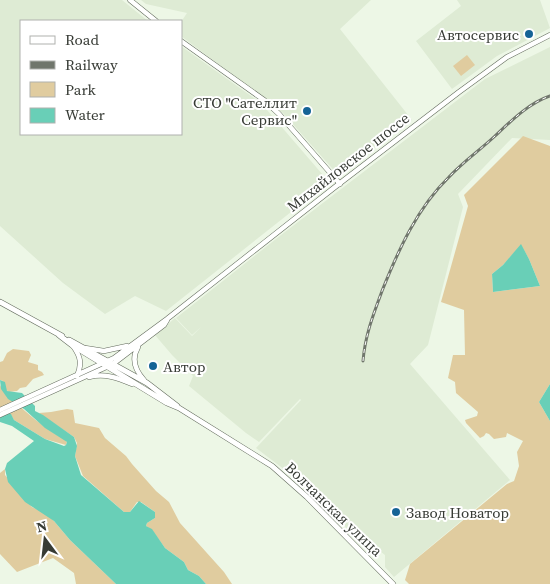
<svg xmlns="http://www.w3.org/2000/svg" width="550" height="584" viewBox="0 0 550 584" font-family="'Source Serif 4',serif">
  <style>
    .built { fill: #deebd4 }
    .green { fill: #e0cc9f; fill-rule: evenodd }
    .water { fill: #69cfb7 }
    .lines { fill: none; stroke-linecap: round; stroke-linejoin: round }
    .tertiary-casing { stroke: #636b5d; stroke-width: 5.5 }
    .secondary-casing { stroke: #636b5d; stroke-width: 5.5 }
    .primary-casing { stroke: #636b5d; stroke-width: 6 }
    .tertiary { stroke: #fff; stroke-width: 4.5 }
    .secondary { stroke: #fff; stroke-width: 4.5 }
    .primary { stroke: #fff; stroke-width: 5 }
    .rail-casing { stroke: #70766c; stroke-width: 3 }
    .rail { stroke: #fff; stroke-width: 1; stroke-dasharray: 4; stroke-linecap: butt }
    .poi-dot { fill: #156396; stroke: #fff; stroke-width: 2 }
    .labels { text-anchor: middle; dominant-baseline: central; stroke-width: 4; stroke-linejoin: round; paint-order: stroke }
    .poi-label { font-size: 15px; fill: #373b35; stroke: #fff; text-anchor: end }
    .street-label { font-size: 15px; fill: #373b35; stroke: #fff }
  </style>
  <rect width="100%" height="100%" fill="#edf7e6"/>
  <!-- built -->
  <path class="built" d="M0,0H122L148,21H21V134H181V46L261,103L329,182L166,311L135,296L105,314L63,283L0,226Z
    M141,0H371L340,29L412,120L338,175L283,113L181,36V22L187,13L146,4Z
    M457,0H540L550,28L497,56L452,89L416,41L461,6Z
    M550,47V140L512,138L458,194L463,207L428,345L410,364L510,480L394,577L385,567V555L376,548L369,551L311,492L309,487L303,481L297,479L256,448L301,400L300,399L259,442L246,433L189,386L193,376L172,355L155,335L175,318L192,336L201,327L192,335L176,318L281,235L485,79Z"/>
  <!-- green -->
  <path class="green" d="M467,55L475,65L461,76L453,66Z
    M523,136L550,146V384L539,402L550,421V584H409L405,580L410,564L507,484L514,481L519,466L517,452L523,441L507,433L506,437L494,439L489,434L486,433L484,436L480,438L466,423L465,420L477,416L478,412L456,393L455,382L448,378L453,355H465L464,310L441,302L468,206L464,195ZM521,245L529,259L540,286L493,292L492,274L503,265Z
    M13,349L29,351L31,355L28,362L38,365V370L42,372L44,375L33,379L26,387L20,388L17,391L9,392L6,390L3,381L0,380V362L3,361L7,353Z
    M0,385C8,401 14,400 25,411C38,422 49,431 64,439L67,442L66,445L45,439L14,420L11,415L0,409Z
    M67,409L73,410L75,423L99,428L105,438L126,456L132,464L156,491L169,502L180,523L224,572L232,584H206L199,576L188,570L184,562L165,548L152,530L146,526L147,523L155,518V512L141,502H137L130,512H124L83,476L75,456L77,443L74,437L39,413L51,412Z
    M5,469V475L32,507L47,514L54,521L70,540L116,584H76L74,573L53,558L17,572L0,554V473Z"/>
  <!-- water -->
  <path class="water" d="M521,244L529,259L540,286L493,292L492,274L503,265Z
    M0,380L5,382L7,391L22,393L35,406V411L43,415L74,437L77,446L75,456L81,475L124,512H130L139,501L155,512V518L147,523L146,526L152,529L165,548L184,562L188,570L199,576L206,584H116L70,540L54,521L25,502L8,482L5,469L7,463L34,441L12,426L0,422V409L11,414L14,420L45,439L64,446L66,445L67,442L45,428L24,409L8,399L1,389Z
    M550,384V421L539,402Z"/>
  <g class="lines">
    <defs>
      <path id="tertiary" d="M130,0L156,21
        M181,41L264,100L279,114L340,184"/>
      <path id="secondary" d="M73,346C81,357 82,364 77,376
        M138,347C131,359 135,370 144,380
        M85,348L104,351L127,346
        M89,377C105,373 118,378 132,384
        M0,410L114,358L167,319L335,187L459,92L507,57L550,35
        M0,415L113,364L164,325L167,320"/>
      <path id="primary" d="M0,302L62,336
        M59,335L72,345L167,403L179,408L272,466L307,497L393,584
        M69,340L147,383L177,406"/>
    </defs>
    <!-- tertiary casing -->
    <use href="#tertiary" class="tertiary-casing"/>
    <!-- secondary casing -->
    <use href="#secondary" class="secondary-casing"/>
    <!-- primary casing -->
    <use href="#primary" class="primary-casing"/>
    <!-- tertiary -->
    <use href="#tertiary" class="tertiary"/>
    <!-- secondary -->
    <use href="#secondary" class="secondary"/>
    <!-- primary -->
    <use href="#primary" class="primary"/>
    <defs>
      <path id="rail" d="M363,361C365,336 373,315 382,291C398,251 417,208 449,177C463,162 480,150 495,136C511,121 529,103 550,96"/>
    </defs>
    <!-- rail casing -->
    <use href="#rail" class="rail-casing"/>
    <!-- rail -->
    <use href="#rail" class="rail"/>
  </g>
  <!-- markers -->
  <g class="poi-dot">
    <circle cx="529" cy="34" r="5"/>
    <circle cx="307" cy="111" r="5"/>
    <circle cx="153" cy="366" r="5"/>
    <circle cx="396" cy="512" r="5"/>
  </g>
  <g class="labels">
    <!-- poi labels -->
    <g class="poi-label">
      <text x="519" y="34">Автосервис</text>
      <text x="297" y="102">СТО "Сателлит<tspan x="297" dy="17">Сервис"</tspan></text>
      <text x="163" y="366" text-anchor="start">Автор</text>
      <text x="406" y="512" text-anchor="start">Завод Новатор</text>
    </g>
    <!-- street labels -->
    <g class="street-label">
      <text transform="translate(348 162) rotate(-38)">Михайловское шоссе</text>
      <text transform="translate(334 509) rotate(44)">Волчанская улица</text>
    </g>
  </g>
  <!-- legend -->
  <rect x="20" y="20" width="162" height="115" fill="#ffffff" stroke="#afb1ae"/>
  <rect x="30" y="36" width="25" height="8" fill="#ffffff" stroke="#afb1ae"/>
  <text x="65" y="45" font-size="15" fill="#373b35">Road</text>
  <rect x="30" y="61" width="25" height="8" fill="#70766c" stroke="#afb1ae"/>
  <text x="65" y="70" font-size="15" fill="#373b35">Railway</text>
  <rect x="30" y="82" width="25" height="15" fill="#e0cc9f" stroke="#afb1ae"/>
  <text x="65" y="95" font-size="15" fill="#373b35">Park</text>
  <rect x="30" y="108" width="25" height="15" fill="#69cfb7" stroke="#afb1ae"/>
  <text x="65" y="120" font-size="15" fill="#373b35">Water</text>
  <!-- north arrow -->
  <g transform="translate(45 539) rotate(345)" stroke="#ffffff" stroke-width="4" paint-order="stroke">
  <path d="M0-4L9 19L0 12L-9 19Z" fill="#373b35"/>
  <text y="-8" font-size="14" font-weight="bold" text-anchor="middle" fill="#373b35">N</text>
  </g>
</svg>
